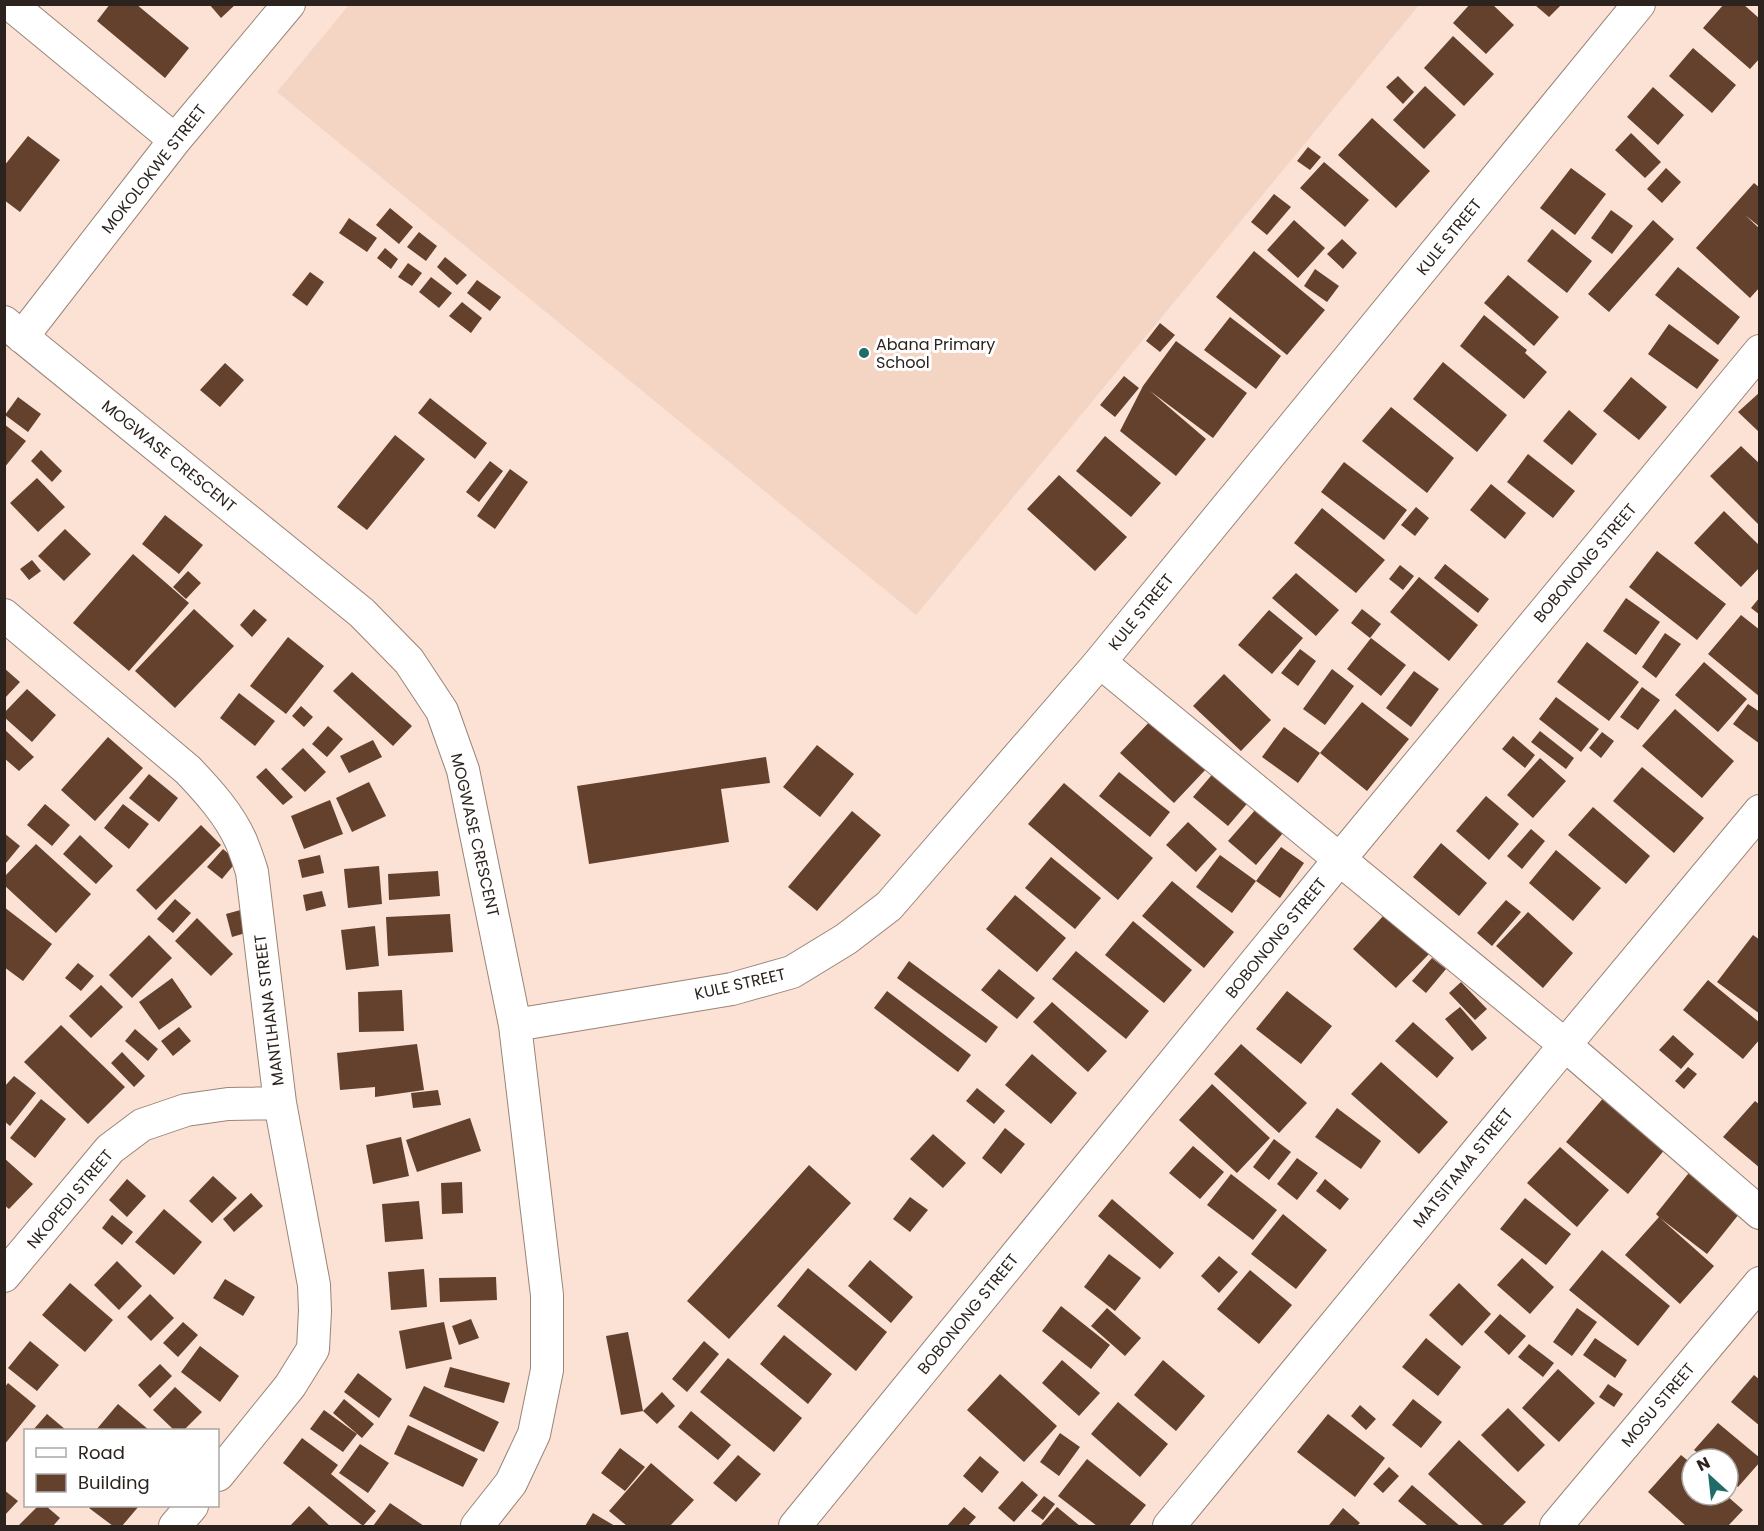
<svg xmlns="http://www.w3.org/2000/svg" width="1764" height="1531" viewBox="0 0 1764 1531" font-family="Poppins,sans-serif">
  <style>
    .built { fill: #f4d4c2 }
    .building { fill: #63412d }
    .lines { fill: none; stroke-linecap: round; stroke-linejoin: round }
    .minor-casing { stroke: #9a8477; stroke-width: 34 }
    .minor { stroke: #fff; stroke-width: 32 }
    .poi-dot { fill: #1f6b67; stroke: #fff; stroke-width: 2 }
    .labels { text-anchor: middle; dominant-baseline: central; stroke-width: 6; stroke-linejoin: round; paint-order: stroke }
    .street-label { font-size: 16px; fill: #2c231e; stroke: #fff }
    .poi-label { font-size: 16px; fill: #2c231e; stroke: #fff; text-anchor: start }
  </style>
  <rect width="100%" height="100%" fill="#fbe2d5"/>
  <!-- built -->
  <path class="built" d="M349,5V4L1419,5L916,615L277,92Z"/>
  <!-- building -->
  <path class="building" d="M110,4H136L189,48L165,78L97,21Z
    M209,4H236L221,18Z
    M1470,4H1492L1514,25L1486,54L1453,23Z
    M1724,4H1743L1760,19V58L1750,69L1703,28Z
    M1535,5H1561L1549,17Z
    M1453,36L1494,74L1464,106L1424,68Z
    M1693,48L1736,85L1712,113L1669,76Z
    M1398,76L1414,92L1403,104L1386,87Z
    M1425,86L1456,115L1424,149L1393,120Z
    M1653,87L1684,115L1658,145L1627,117Z
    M1372,118L1430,171L1396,208L1338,155Z
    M1631,133L1661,162L1645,178L1615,150Z
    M28,136L60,160L20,212L4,200V166Z
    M1308,147L1321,157L1310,170L1297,161Z
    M1324,162L1369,200L1345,227L1300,188Z
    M1571,168L1606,194L1575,235L1540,208Z
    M1666,168L1681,182L1662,203L1647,189Z
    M1754,183L1760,188V227L1745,215L1760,229V287L1750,298L1696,248Z
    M1274,194L1291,207L1267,235L1251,222Z
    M390,208L413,227L399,244L376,225Z
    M1611,210L1633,226L1612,254L1591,238Z
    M349,218L377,238L367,252L339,233Z
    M1294,220L1325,248L1298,278L1267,250Z
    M1653,220L1674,239L1609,312L1588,294Z
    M1552,229L1592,261L1567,293L1527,261Z
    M419,232L437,246L426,261L407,247Z
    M1342,239L1357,253L1343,269L1327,254Z
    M385,248L398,259L391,269L377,258Z
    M1254,251L1325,310L1287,355L1216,297Z
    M445,257L467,275L457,285L437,267Z
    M408,263L422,273L412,286L398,277Z
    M1678,267L1740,317L1718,345L1655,295Z
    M1315,269L1339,286L1327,302L1304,286Z
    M310,272L324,282L307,306L292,295Z
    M1508,275L1559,317L1534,346L1484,303Z
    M431,277L452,293L439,308L419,292Z
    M477,280L501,297L490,311L467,293Z
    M462,302L482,318L471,333L449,316Z
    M1484,315L1527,350L1525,353L1547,372L1524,399L1460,346Z
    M1230,317L1281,356L1256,389L1204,350Z
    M1160,323L1175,335L1160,352L1146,341Z
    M1669,324L1719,360L1697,389L1648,354Z
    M1176,341L1247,393L1213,438L1150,391L1206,439L1176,476L1120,431L1143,386Z
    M1443,362L1507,415L1477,452L1413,399Z
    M225,363L244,380L220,407L200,390Z
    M1124,376L1139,388L1115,417L1100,405Z
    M1631,377L1667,407L1639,440L1603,411Z
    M1760,392V430L1758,431L1738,412Z
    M18,397L41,414L28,432L5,415Z
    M430,398L487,443L475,459L418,413Z
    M1391,407L1454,458L1427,493L1362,441Z
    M1569,410L1597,434L1572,465L1543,441Z
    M4,424L26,441L4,468Z
    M395,435L425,459L367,530L337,507Z
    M1105,436L1161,483L1131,517L1076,471Z
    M1741,446L1760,464V526L1710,476Z
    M41,450L62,471L52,482L31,461Z
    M1528,454L1575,491L1553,518L1507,482Z
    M490,461L503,471L479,502L466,492Z
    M1344,462L1407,510L1384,540L1321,492Z
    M510,469L528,482L495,529L477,516Z
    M1059,475L1127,537L1095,571L1027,509Z
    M37,478L65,507L38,532L10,503Z
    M1491,484L1526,513L1505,539L1470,510Z
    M1416,507L1429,518L1415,536L1401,525Z
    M1322,508L1385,560L1356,593L1294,543Z
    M1724,511L1760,546V567L1741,587L1694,543Z
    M165,515L203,545L179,574L142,544Z
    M65,529L91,554L64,581L38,556Z
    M1657,551L1726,604L1697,640L1629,587Z
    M133,554L189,603L129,671L73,623Z
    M32,560L41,571L29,580L20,569Z
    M1445,564L1489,599L1478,613L1434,578Z
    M1400,565L1414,576L1403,590L1389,579Z
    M188,571L201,583L186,599L173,587Z
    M1296,573L1339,610L1316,636L1272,598Z
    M1419,577L1478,625L1449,661L1390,612Z
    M1760,597V615L1751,608Z
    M1626,598L1660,622L1636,655L1603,631Z
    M194,609L234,646L175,708L135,671Z
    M254,609L267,620L252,637L240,625Z
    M1362,609L1381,624L1370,638L1351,623Z
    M1269,610L1303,638L1272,674L1238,645Z
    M1741,615L1760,630V697L1708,654Z
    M1665,633L1681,644L1656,678L1642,667Z
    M288,637L324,666L286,714L250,686Z
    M1371,638L1406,665L1381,696L1347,669Z
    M1587,642L1639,682L1609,721L1557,682Z
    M1300,649L1316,661L1298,686L1281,673Z
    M1704,662L1747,699L1718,732L1675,695Z
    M4,668L20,682L4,699Z
    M1332,669L1354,686L1325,725L1303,709Z
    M1414,671L1439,689L1411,727L1386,708Z
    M352,672L412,726L393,746L333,691Z
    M1224,674L1271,720L1241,751L1193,706Z
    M1642,687L1660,700L1638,730L1620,717Z
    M27,689L56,715L32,742L4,717V713Z
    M239,693L275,721L255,746L220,718Z
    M1556,697L1599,729L1581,752L1539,719Z
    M1362,702L1409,739L1367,791L1320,753Z
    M1748,704L1760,712V744L1733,724Z
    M301,706L313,717L304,727L292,716Z
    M1675,709L1734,761L1702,798L1642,746Z
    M1154,717L1208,767L1174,803L1120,753Z
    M328,726L343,739L327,757L312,744Z
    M1284,727L1320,753L1298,783L1262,757Z
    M4,729L34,757L19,771L4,758Z
    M1540,731L1574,758L1566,769L1531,742Z
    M1602,732L1614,741L1601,758L1589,748Z
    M1513,736L1535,755L1525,768L1502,749Z
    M108,737L143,768L95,821L61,790Z
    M373,740L382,757L349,773L340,756Z
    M817,745L854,774L820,817L783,787Z
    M303,748L326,772L305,792L281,769Z
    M766,757L770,783L721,789L729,842L589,864L577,786Z
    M1540,758L1566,781L1533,818L1507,795Z
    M1642,767L1704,818L1674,853L1613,801Z
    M266,768L293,797L283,805L256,777Z
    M1216,770L1251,799L1228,826L1193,797Z
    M1119,772L1170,812L1150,837L1099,796Z
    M149,774L178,798L159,822L129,798Z
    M369,782L386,816L352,832L336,798Z
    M1064,783L1153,858L1118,900L1028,824Z
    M1486,796L1519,824L1489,860L1456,831Z
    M330,800L343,834L304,849L291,816Z
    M45,804L70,825L52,846L27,825Z
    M123,804L149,824L129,849L104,828Z
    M1593,807L1650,856L1626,884L1568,835Z
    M1256,809L1283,833L1256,865L1228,841Z
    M852,811L881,835L817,911L788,887Z
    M1188,822L1217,849L1196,872L1166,845Z
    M201,825L221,845L156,910L136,890Z
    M1531,829L1545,841L1522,869L1507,856Z
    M4,833L20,846L6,863L4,861Z
    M80,835L113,866L96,884L63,854Z
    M1441,843L1487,883L1459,916L1413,877Z
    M36,844L91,894L56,933L4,885V877Z
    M1281,847L1304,863L1280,898L1256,881Z
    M223,849L237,861L222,879L207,867Z
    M1556,850L1601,888L1573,921L1529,883Z
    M320,855L324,873L302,878L298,860Z
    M1220,855L1256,881L1232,913L1196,887Z
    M1051,857L1101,898L1075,929L1025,888Z
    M379,866L382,904L348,908L344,869Z
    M438,871L440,896L389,900L388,874Z
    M1172,881L1234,932L1204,968L1142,916Z
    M322,891L326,906L306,911L303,895Z
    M1015,895L1066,938L1037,972L986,929Z
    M175,899L191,913L173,933L157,919Z
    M1506,900L1521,912L1492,946L1477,933Z
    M4,907L52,944L23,981L4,967Z
    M244,909L249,932L232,937L226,914Z
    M1528,912L1573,953L1543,988L1496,946Z
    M450,914L453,952L388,956L386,917Z
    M1385,914L1429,954L1396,988L1353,949Z
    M197,918L233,954L211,976L175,941Z
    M1133,921L1192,970L1164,1003L1105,955Z
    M375,926L379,966L346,970L341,930Z
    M149,935L172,958L132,998L109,975Z
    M1753,935L1760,940V1014L1717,982Z
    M1076,951L1149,1011L1126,1039L1052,979Z
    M1432,958L1446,969L1426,993L1412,981Z
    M909,961L998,1027L986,1043L897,978Z
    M78,963L94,976L81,991L65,978Z
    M999,969L1035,998L1017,1019L981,990Z
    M172,978L192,1007L159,1030L139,1002Z
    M1708,980L1760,1023V1039L1743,1059L1683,1010Z
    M1461,982L1487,1009L1475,1020L1449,993Z
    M101,985L123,1007L91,1038L69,1016Z
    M402,990L404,1031L359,1032L358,992Z
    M887,991L971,1055L958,1072L874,1008Z
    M1287,991L1332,1026L1301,1064L1256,1029Z
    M1052,1002L1107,1051L1088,1072L1033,1022Z
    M1460,1007L1487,1038L1472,1051L1445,1019Z
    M1413,1022L1454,1058L1437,1078L1395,1041Z
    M61,1025L125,1087L88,1124L24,1062Z
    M179,1027L191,1041L173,1056L161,1041Z
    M135,1029L158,1049L148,1061L125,1041Z
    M1673,1035L1694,1054L1681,1069L1659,1050Z
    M417,1044L424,1090L375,1097V1087L340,1090L337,1053Z
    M1241,1044L1307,1103L1279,1133L1214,1074Z
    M122,1052L145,1076L134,1087L111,1063Z
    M1032,1054L1077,1093L1051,1124L1005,1085Z
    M1381,1062L1448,1122L1419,1154L1351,1094Z
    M1688,1067L1697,1074L1684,1089L1675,1081Z
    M14,1076L36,1093L10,1126L4,1121V1087Z
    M1212,1084L1270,1138L1237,1173L1179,1120Z
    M977,1088L1005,1111L994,1124L966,1101Z
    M438,1090L441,1105L413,1108L411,1093Z
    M1605,1096L1666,1148L1628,1194L1566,1142Z
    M41,1099L66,1119L35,1158L10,1138Z
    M1755,1101L1760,1105V1168L1723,1137Z
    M1337,1108L1381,1141L1361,1169L1315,1137Z
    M470,1118L481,1151L417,1172L406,1140Z
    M1005,1128L1025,1144L1001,1174L982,1158Z
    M933,1134L966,1163L943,1188L910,1159Z
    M401,1137L409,1176L373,1184L366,1145Z
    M1274,1139L1291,1152L1269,1180L1253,1167Z
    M1193,1146L1224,1172L1200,1199L1169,1173Z
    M1560,1147L1609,1190L1577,1227L1527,1183Z
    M4,1158L33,1184L9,1209L4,1205Z
    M1297,1158L1318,1173L1297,1200L1277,1184Z
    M1696,1164L1747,1204L1707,1254L1660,1218L1714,1266L1680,1304L1625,1255L1659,1217L1656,1214Z
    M809,1165L851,1203L729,1339L687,1301Z
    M1231,1174L1277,1210L1253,1240L1207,1205Z
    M213,1176L237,1198L212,1223L189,1201Z
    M127,1179L146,1196L127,1217L109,1200Z
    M1325,1179L1349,1199L1340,1210L1316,1191Z
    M462,1182L463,1213L442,1214L441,1183Z
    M251,1193L263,1206L234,1232L223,1219Z
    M910,1197L928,1210L910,1232L893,1219Z
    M1525,1198L1571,1234L1546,1265L1500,1229Z
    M1112,1199L1174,1253L1160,1269L1098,1216Z
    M419,1201L423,1239L385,1242L382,1204Z
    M164,1209L202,1242L174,1275L135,1242Z
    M1283,1214L1327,1250L1296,1289L1251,1254Z
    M112,1215L133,1232L122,1245L102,1228Z
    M1602,1250L1670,1306L1638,1346L1569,1290Z
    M1109,1254L1141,1278L1115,1311L1084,1287Z
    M1219,1256L1238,1272L1219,1293L1201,1276Z
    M1522,1258L1554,1287L1530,1314L1497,1285Z
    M870,1260L913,1297L891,1323L848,1286Z
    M117,1261L142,1286L119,1310L94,1285Z
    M808,1268L887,1332L856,1371L777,1306Z
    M424,1269L427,1307L391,1310L388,1272Z
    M1250,1270L1292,1305L1259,1344L1217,1309Z
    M496,1277L497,1300L440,1302L439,1278Z
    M225,1279L255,1297L243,1316L213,1298Z
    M70,1283L113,1320L85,1352L42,1315Z
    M1459,1283L1491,1314L1462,1346L1429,1315Z
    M150,1294L174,1318L151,1341L127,1317Z
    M1061,1306L1110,1345L1091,1369L1042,1331Z
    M1107,1308L1141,1338L1125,1356L1091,1326Z
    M1577,1308L1597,1322L1572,1356L1553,1342Z
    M1500,1314L1526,1336L1509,1355L1484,1332Z
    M471,1319L479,1338L459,1345L452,1326Z
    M183,1322L198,1335L178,1357L163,1343Z
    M444,1322L452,1359L406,1369L399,1331Z
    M628,1332L643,1411L621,1415L606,1336Z
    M784,1335L832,1374L808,1404L760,1364Z
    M1426,1338L1461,1367L1438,1396L1402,1367Z
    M1595,1338L1627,1360L1615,1378L1583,1355Z
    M30,1341L59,1365L37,1391L8,1368Z
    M704,1341L719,1354L687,1392L672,1379Z
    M1529,1344L1554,1363L1543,1377L1518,1357Z
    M200,1346L239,1376L220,1402L181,1372Z
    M728,1358L802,1418L774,1452L700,1392Z
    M1062,1360L1100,1393L1079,1416L1042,1383Z
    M1163,1360L1205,1396L1176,1431L1134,1395Z
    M160,1364L172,1376L150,1398L138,1385Z
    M450,1367L510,1383L504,1403L444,1387Z
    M1558,1369L1595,1403L1559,1442L1522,1408Z
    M358,1373L392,1399L379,1418L344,1392Z
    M1000,1374L1057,1426L1024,1462L967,1410Z
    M1754,1375L1760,1380V1426L1731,1402Z
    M8,1383L36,1406L4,1445V1388Z
    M1608,1384L1623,1394L1614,1407L1599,1397Z
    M424,1386L499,1422L484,1452L409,1416Z
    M175,1387L202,1412L184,1430H174L153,1410Z
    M662,1392L675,1406L657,1424L643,1411Z
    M344,1399L374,1424L362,1438L333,1413Z
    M1413,1399L1442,1422L1421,1448L1392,1425Z
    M1118,1402L1168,1444L1140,1477L1091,1434Z
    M118,1404L149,1430H96Z
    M1360,1405L1376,1419L1366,1430L1351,1416Z
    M1508,1408L1545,1445L1518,1472L1481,1435Z
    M324,1410L357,1434L343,1452L310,1429Z
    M691,1411L731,1445L718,1460L678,1427Z
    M47,1414L66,1430H33Z
    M1328,1414L1385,1458L1355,1497L1297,1452Z
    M1718,1423L1760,1458V1462L1738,1487L1728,1479V1459H1705L1694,1450Z
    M408,1425L478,1459L463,1487L394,1454Z
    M1060,1433L1080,1447L1059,1476L1040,1462Z
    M302,1438L338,1465L331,1474L376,1511L363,1526L283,1463Z
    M1459,1440L1526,1502L1502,1526H1484L1428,1474Z
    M360,1444L389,1463L368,1493L339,1473Z
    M620,1448L645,1467L625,1491L601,1473Z
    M738,1455L761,1474L736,1502L713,1483Z
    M1681,1455L1692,1464V1495H1726L1743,1510L1728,1526H1686L1648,1492Z
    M980,1456L999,1472L982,1493L963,1476Z
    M1087,1459L1146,1505L1129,1526H1097L1058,1496Z
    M651,1463L694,1500L670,1526H627L609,1511Z
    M1389,1467L1399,1476L1383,1493L1373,1484Z
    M1022,1481L1038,1495L1014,1522L998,1508Z
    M1412,1485L1460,1526H1428L1398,1501Z
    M4,1490L18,1501L4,1516Z
    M1044,1496L1055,1504L1043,1520L1031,1511Z
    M390,1503L424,1526H373Z
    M38,1506H46L60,1518L53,1526H20L19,1525Z
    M91,1506H139L122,1526H113L89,1508Z
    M309,1506L330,1526H290Z
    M964,1507L976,1517L968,1526H947Z
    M1057,1507L1080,1526H1040Z
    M1343,1508L1360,1523L1357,1526H1331L1329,1525Z
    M593,1513L615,1526H585Z"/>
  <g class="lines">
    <defs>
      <path id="minor" d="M10,4L175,140
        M4,322L362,613L409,661L442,711L463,770L515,1025L547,1295V1370L534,1434L511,1483L477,1526
        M22,337L175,140L289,4
        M4,615L188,770C208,791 229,814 241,841C245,851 249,862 252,872L280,1103L314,1285L315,1311L313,1349L290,1386L218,1475
        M1100,662L1565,1045L1760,1213
        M515,1025L732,989L792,972L846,939L889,906L1100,662L1639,4
        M4,1276L110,1149L142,1125L186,1110L228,1104L280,1103
        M175,1526L192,1506
        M795,1526L1339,860L1760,351
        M1169,1526L1565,1045L1760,811
        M1556,1526L1760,1283"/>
    </defs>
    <!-- minor casing -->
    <use href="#minor" class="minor-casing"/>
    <!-- minor -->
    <use href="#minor" class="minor"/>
  </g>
  <!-- markers -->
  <circle class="poi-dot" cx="864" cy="353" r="6"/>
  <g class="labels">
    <!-- street labels -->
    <g class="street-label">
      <text transform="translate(154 169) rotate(-52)">MOKOLOKWE STREET</text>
      <text transform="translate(1449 237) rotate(-51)">KULE STREET</text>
      <text transform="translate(169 456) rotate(39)">MOGWASE CRESCENT</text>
      <text transform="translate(1585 563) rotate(-50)">BOBONONG STREET</text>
      <text transform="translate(1141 612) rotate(-51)">KULE STREET</text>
      <text transform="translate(475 835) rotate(77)">MOGWASE CRESCENT</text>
      <text transform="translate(1276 938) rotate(-51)">BOBONONG STREET</text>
      <text transform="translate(740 984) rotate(-13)">KULE STREET</text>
      <text transform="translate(269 1010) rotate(-97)">MANTLHANA STREET</text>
      <text transform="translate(1463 1168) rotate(-51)">MATSITAMA STREET</text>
      <text transform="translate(70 1199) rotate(-50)">NKOPEDI STREET</text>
      <text transform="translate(968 1314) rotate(-51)">BOBONONG STREET</text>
      <text transform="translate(1658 1405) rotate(-50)">MOSU STREET</text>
    </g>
    <!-- poi labels -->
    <g class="poi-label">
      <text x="876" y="344">Abana Primary<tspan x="876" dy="18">School</tspan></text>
    </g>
  </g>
  <!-- border -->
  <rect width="1764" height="1531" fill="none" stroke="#2c231e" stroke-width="12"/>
  <!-- legend -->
  <rect x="24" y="1429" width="195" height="78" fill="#ffffff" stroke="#aba7a5" stroke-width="1.5"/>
  <rect x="36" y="1448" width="30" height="9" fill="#ffffff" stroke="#aba7a5" stroke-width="1.5"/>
  <text x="78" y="1459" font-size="18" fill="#2c231e">Road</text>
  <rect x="36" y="1474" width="30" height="18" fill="#63412d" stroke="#aba7a5" stroke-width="1.5"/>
  <text x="78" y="1489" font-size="18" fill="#2c231e">Building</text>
  <!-- north arrow -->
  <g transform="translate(1710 1477) rotate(333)"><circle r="28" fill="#ffffff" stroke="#aba7a5" stroke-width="1.5"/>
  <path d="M0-4.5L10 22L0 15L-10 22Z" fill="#1f6b67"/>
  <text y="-9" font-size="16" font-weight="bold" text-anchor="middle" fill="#2c231e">N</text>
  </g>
</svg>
